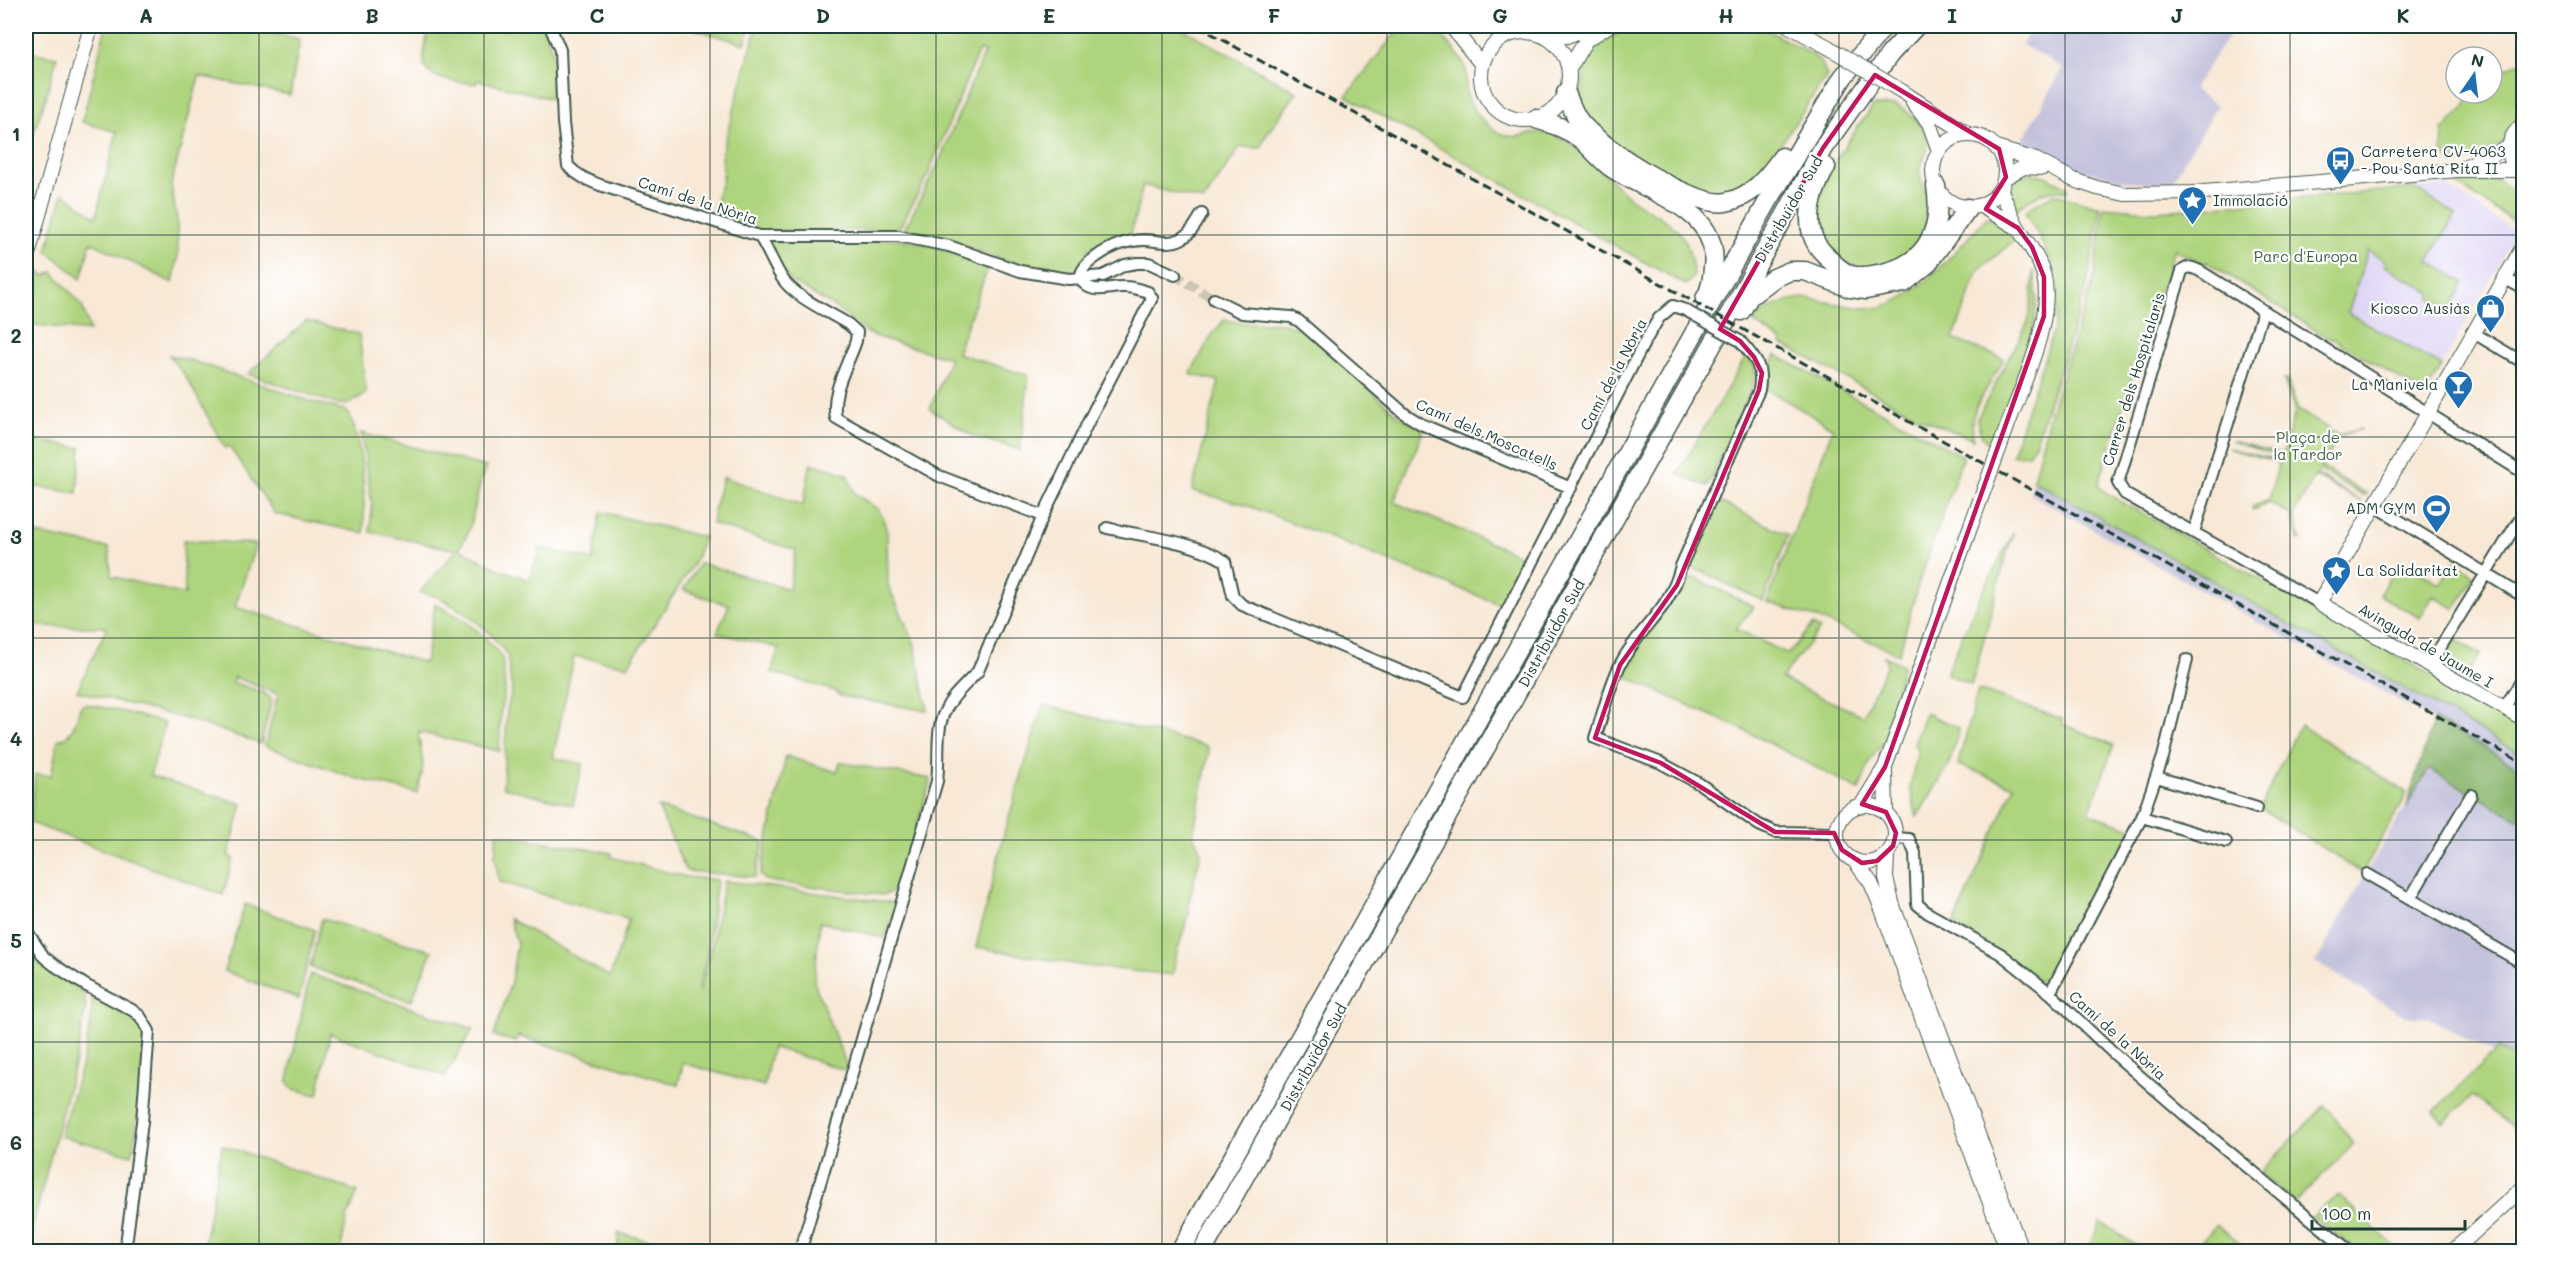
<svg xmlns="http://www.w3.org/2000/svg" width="2549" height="1277" viewBox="0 0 2549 1277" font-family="Mali,sans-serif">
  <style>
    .built { fill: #dfd5f5 }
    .industrial { fill: #c3c1db }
    .green { fill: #afd47e; stroke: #678859; stroke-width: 1.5 }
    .forest { fill: #8bb66d; stroke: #557a50; stroke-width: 1.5 }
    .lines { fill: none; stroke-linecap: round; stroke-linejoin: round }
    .minor-tunnel { stroke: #cdc6b5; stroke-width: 10; stroke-dasharray: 10 5; stroke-linecap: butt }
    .minor-casing { stroke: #40574c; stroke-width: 14 }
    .tertiary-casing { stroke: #40574c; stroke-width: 16 }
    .trunk-casing { stroke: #40574c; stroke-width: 21 }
    .minor { stroke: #fff; stroke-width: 10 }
    .tertiary { stroke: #fff; stroke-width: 14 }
    .trunk { stroke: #fff; stroke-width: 18 }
    .rail { stroke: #1f3d34; stroke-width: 3; stroke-dasharray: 9 4.5; stroke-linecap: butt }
    .minor-bridge-casing { stroke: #40574c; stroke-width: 14; stroke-linecap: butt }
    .tertiary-bridge-casing { stroke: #40574c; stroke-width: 16; stroke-linecap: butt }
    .minor-bridge { stroke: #fff; stroke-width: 10 }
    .tertiary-bridge { stroke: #fff; stroke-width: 14 }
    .marked { fill: none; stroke: #c2185b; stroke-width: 4.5; stroke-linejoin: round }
    .grid { fill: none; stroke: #1f3d34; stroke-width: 1.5; stroke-opacity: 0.55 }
    .labels { text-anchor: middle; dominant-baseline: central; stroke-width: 4.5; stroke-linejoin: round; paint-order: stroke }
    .poi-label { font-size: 15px; fill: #1f3d34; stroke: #fff; text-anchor: start }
    .street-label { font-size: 15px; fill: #1f3d34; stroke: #fff }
    .park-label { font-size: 15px; fill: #436346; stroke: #fff }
    .neatline { fill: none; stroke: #1f3d34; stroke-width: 2 }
    .grid-label { font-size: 20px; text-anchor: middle; font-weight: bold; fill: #1f3d34 }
  </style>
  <rect width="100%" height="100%" fill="#fff"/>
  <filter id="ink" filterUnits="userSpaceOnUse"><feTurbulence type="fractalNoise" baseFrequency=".0167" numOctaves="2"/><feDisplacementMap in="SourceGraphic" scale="12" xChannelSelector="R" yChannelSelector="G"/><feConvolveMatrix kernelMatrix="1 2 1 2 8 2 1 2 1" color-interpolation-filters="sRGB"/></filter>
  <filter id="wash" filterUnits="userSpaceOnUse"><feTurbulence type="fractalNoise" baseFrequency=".008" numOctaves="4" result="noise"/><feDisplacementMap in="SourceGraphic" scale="24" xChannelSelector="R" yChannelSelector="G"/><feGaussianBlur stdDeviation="1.35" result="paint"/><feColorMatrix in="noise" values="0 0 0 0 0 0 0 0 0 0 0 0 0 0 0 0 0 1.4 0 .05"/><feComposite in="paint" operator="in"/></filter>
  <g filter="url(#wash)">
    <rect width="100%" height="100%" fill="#f8e8d5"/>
    <!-- built -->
    <path class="built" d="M2445,185L2516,233L2442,366L2348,313L2367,250L2396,190Z"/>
    <!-- industrial -->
    <path class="industrial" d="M2032,26H2235L2193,89L2217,105L2172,182L2137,183L2084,171L2021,143L2063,68L2022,45Z
      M2033,480L2523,755V770L2030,494Z
      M2428,769L2523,822V1057L2518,1052L2514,1058L2496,1054L2429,1018L2405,1016L2316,962L2371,864Z"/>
    <!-- green -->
    <path class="green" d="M106,26H238L300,39L290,95L199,76L171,185L177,220L178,255L173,283L91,242L81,279L47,251L63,193L96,217L117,132L82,122Z
      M429,26H544L553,55L560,101L477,80L476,84C462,82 427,82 424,64C422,54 428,36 429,26Z
      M685,26H750L745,44Z
      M757,26H1178L1297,92L1265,137L1261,148L1240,147L1204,201L1143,185L1130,237C1114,239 1096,238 1086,254C1081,261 1080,268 1075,273C1048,272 1023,266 998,258C967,247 936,233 904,230L938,164L981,60L984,52L979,50L927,177L898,230L762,231L713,213L723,177L722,152Z
      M1401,26H1432C1442,37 1457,50 1464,64C1467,70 1466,80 1466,87C1467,103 1478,118 1492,128C1520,148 1526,126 1551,134C1588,146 1604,179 1632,199C1647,211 1668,218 1680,234C1690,246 1691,261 1694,276L1686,285L1346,96Z
      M1633,26H1759L1812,54L1822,64L1827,76L1760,175L1749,184L1732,192L1706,194L1688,188L1598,133L1582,110L1579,96L1584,78L1583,69L1588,56L1609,38Z
      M26,51L57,57L46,97L26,155Z
      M2523,61V119L2500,145L2462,163L2451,162L2442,152L2443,130L2464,108L2472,93H2492V76Z
      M1896,105C1909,112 1929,128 1928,146C1927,154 1920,163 1920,172C1920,183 1927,193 1929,203C1930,209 1927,219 1926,225C1924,234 1918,241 1912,248C1872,294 1805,256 1819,201C1828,165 1852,136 1873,106Z
      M2031,173L2045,176L2067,187V192C2045,186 2033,198 2015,210C2008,191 2007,178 2031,173Z
      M2498,180L2516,193L2517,224L2455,183Z
      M2414,188L2456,215L2428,261L2464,282L2450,310L2430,298L2432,293L2384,265L2386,261L2368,250L2348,313L2442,366L2425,394L2332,338L2331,340L2207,262L2204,265L2175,249L2170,261L2168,283L2161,286L2098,486L2106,493L2523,727V755L2033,480L2051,409L2093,282L2104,207L2150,211L2174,210Z
      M2054,194L2101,207L2087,286L2035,444L2028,454L2012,455L2054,329L2057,314V292L2053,266L2038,234L2025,213L2029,208Z
      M1987,217L2008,228L2017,238L1979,270L1953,339L2004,359L1976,407L1972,420L1973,439L1921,418L1781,344L1782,341L1753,322C1761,309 1786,301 1801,298C1825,300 1850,309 1874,308C1912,306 1962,244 1987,217Z
      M901,239L927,244L989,265L957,353L1029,376L1020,450L973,436L930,409L950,358L883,339L868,333L833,306L792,282L783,271L769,240Z
      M36,269L44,276L53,272L82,306L90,331L26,324V307Z
      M2033,270C2048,323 2012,395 1993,446C1982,441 1979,431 1977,419L2028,322L2032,297Z
      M1225,319C1245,327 1262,321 1283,323C1293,324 1301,331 1309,334L1398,415L1424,429L1394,502L1528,559L1504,606L1244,504L1192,491L1219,381L1190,374L1212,335Z
      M306,321L359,334L366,393L349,404H337L248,374Z
      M169,355L190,360L312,402L345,410L349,414C364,449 365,495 364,533L275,514L229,446L225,448L186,377Z
      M1747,355L1755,367L1753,385L1708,486L1677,474Z
      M1776,355L1963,456L1918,585L1899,654L1819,619L1767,602L1833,428L1763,387Z
      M2284,380H2287L2298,410L2338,435L2361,429L2339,436L2321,467L2367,494L2363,495L2319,470L2317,475L2362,502L2315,476L2294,514L2301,540L2298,541L2291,515L2269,503L2253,510L2252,507L2269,500L2279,463L2228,448L2280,461L2281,457L2231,441L2283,454L2295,411Z
      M361,433L486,467C474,492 476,527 459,548L494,567L529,580L541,548L593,560L601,512L704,537L694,563L628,666L574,656L553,758L583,764L573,805L503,787L507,710L512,690L507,654L487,630L462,611L439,597L420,592L457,550L370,532L372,504Z
      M26,439L81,448L77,493L26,485Z
      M811,463L847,474L855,494L878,509L883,518L887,533L888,585L914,642L928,711L840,696L835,691L771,672L779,648L717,633L729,605L683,590L700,563L789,589L796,550L712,524L714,509L723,477L803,505Z
      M1714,499L1788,535L1763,601L1685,564Z
      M26,532L109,548L111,576L185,595L183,540L256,544L235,607L425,663L435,604L459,617L483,635L502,657L505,690L501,709L499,751L418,732L423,762L422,774L417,793L355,778L265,746L278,694L234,677L232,682L264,693L272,699L261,744L194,721L77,691L107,627L26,626Z
      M2014,532C1996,582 1987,634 1971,685L1947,674V672L1975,607Z
      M2400,560L2440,584L2454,562L2472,573L2474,578L2455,609L2433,596L2420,618L2379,595Z
      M1693,577L1754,607L1736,629L1788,654L1813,625L1820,629L1781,679L1863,716L1887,664L1884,656L1903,665L1894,699L1889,736L1871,759L1859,790L1748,732L1624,676L1623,666L1634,646Z
      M2455,639L2480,654L2467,674L2442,660Z
      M1978,690L2062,719V724L2114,745L2089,813L2133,829L2049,988L1954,924L2014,786L1958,765Z
      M85,704L112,709L165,723L150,776L242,804L228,856L233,858L223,895L31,823L35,774L51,776L58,740C75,736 75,720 81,706Z
      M1043,705L1207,746L1209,752L1193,834L1201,852L1187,909L1190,910L1175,958L1173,975L1086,966L976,947L1005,830Z
      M1925,713L1959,728L1949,765L1917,817L1910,788L1918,750L1914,744Z
      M2300,725L2406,792L2402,803L2362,873L2260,808Z
      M786,756L837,772L840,762L931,779L901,880L892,892L883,895L775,882L766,880L760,875Z
      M658,807L764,842L755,877L686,871Z
      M497,834L612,853L611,857L686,877L717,880L707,954L698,990L700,991L712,944L724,881L896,903L885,938L820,922L814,982L847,1067L845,1070L772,1047L764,1086L683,1063L678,1085L518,1036L516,1042L494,1036L511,982L517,943L509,919L610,977L629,919L499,882L495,856Z
      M245,904L315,930L299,999L224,971Z
      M322,919L432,951L411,1001L310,967Z
      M26,936L82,985L86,1006L78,1049L26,1252Z
      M310,974L473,1029L445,1076L330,1033L318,1095L294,1089L289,1085L288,1080Z
      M91,989C108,1000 132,1010 143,1027C152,1042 135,1133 132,1155L60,1136C71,1097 98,1028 91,989Z
      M2499,1048L2514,1057L2517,1052L2523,1057V1135L2472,1096L2443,1123L2434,1112Z
      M2325,1105L2354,1144L2295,1202L2260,1173Z
      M222,1145L358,1192L347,1218L340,1251L233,1252L204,1245Z
      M2338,1195L2400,1251H2358L2312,1217Z
      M2101,1222L2144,1251H2052L2061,1245L2072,1249H2087Z
      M2216,1225L2250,1251H2193Z
      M618,1233L694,1251H618Z"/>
    <!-- forest -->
    <path class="forest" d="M2434,719L2523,770V822L2429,769L2406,807Z"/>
  </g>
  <g filter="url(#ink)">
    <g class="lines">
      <!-- minor-tunnel -->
      <path class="minor-tunnel" d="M1175,275L1214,299"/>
      <defs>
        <path id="minor" d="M550,26L560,50L563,123L568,166C578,176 587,180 600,185L759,236C768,249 774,266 782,278C794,297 829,312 848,324L857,332L856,341C848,365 830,393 836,418L939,476L1043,516
          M759,236H898L949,246L1020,271L1069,279L1103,276L1125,265L1137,263H1149L1175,275
          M2504,278L2524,289
          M1214,299L1242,313L1291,317L1299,321L1405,414L1421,424L1571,488
          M2472,332L2524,363
          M1740,341C1756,359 1763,366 1759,390L1681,566C1670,611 1641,625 1621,663C1609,686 1603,714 1595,738L1661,763L1700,784L1759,825L1775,832L1838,833
          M2374,505L2524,597
          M1107,528C1146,537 1191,540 1225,561L1233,596L1242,605L1463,697L1644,343L1659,318L1673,306L1685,310
          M2194,532L2263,311
          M2319,603L2125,494L2118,483L2182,271C2189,265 2193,268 2200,271L2524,473
          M2430,664L2524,512
          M2504,708L2524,677
          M2157,777L2257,808
          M2142,817L2226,842
          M1895,838L1909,839L1915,853L1917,904L1928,913L2001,954L2050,993L2112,1052L2194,1123L2351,1252
          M2367,874L2524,964
          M2411,897L2471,795
          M26,930L44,957L54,965L85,985L132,1010L140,1016L149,1031L142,1122L125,1252
          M2050,993L2142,817L2163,757L2187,660
          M800,1252L937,781C940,759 935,730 945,711C952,695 967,684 978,671L1043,516L1094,410L1152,298L1148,292C1141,290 1133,287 1125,287C1107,286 1093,297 1080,279C1081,268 1088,263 1096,257C1110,247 1126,240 1144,240C1156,240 1169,245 1181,239C1191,234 1196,224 1202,214"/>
        <path id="tertiary" d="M1451,26L1482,65
          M1491,26L1515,33
          M1789,26L1828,47
          M1481 76a44 44 0 1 1 88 0a44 44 0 1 1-88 0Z
          M1548,37L1567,36L1593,26
          M1569,69L1586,40L1608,26
          M1903,92L1969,135
          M1913,103L1929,123L1939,151
          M1933 171a36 36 0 1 1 72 0a36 36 0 1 1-72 0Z
          M1999,149L2036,160L2074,180L2097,188L2125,194L2193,193L2458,170H2518
          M2464,167L2509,147
          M2521,172C2504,158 2506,137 2524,124
          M2006,177L2024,167L2043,168
          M2001,190C2006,203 2012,216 2018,228C2028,244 2039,257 2044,276C2054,322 2021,387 2006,430
          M1981,206L2018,228
          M2524,245L2319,603L2524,719
          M26,262L91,26
          M1885,770L1886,812
          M1837 834a29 29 0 1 1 58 0a29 29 0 1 1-58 0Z
          M1861,806L1885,767L1971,525
          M1887,855L1886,878L1893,906L2022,1252
          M1854,860L1871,883L1880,904L2008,1252
          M2452,1252L2524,1187"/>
        <path id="trunk" d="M1566,93C1570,103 1573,113 1580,122C1601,148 1693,208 1726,202C1752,197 1768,177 1782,157
          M1536,119C1553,124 1568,129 1582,140C1591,148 1599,158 1609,166C1647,194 1721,207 1713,268C1712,279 1711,289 1705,299
          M1826,167C1814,188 1802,221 1817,245C1820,250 1825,254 1829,259C1835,265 1842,272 1851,275C1861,278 1873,275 1883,273C1927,263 1943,229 1936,186
          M1741,311L1749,297L1774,278L1790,271H1805L1850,288L1866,290L1904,283L1927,264L1968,208
          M1180,1252L1767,203L1843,77L1884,26
          M1202,1252L1823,148L1890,54L1916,26"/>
      </defs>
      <!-- minor casing -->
      <use href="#minor" class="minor-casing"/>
      <!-- tertiary casing -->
      <use href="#tertiary" class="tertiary-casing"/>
      <!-- trunk casing -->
      <use href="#trunk" class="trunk-casing"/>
      <!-- minor -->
      <use href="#minor" class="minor"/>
      <!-- tertiary -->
      <use href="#tertiary" class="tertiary"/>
      <!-- trunk -->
      <use href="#trunk" class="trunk"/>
      <!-- rail -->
      <path class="rail" d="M1198,26L2524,764"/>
      <defs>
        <path id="minor-bridge" d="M1685,310L1740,341"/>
        <path id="tertiary-bridge" d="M1828,47L1903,92
          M1971,525L2006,430"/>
      </defs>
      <!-- minor-bridge casing -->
      <use href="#minor-bridge" class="minor-bridge-casing"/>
      <!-- tertiary-bridge casing -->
      <use href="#tertiary-bridge" class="tertiary-bridge-casing"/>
      <!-- minor-bridge -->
      <use href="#minor-bridge" class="minor-bridge"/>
      <!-- tertiary-bridge -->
      <use href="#tertiary-bridge" class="tertiary-bridge"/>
    </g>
  </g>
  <!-- marked area -->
  <path class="marked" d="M1875,75L1999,149L2006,177L1986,209L2018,228L2032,247L2044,277V316L1885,767L1862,804L1886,812L1896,833L1893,846L1877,861L1862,863L1842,850L1834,833L1775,832L1661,763L1595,738L1620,665L1677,585L1759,390L1762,373L1754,357L1740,341L1720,329L1823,148Z"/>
  <!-- grid -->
  <path class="grid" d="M259,26V1252M484,26V1252M710,26V1252M936,26V1252M1162,26V1252M1387,26V1252M1613,26V1252M1839,26V1252M2065,26V1252M2290,26V1252M26,235H2524M26,437H2524M26,638H2524M26,840H2524M26,1042H2524"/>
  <!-- icons -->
  <defs>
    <symbol id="bus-pin" viewBox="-11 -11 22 30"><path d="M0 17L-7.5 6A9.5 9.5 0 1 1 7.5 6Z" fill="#1f6fb2" stroke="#fff"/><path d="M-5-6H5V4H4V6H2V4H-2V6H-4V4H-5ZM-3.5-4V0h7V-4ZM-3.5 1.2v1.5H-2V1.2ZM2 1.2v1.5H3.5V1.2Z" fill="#fff"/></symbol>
    <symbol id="sight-pin" viewBox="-11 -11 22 30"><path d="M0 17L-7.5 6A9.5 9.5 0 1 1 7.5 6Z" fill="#1f6fb2" stroke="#fff"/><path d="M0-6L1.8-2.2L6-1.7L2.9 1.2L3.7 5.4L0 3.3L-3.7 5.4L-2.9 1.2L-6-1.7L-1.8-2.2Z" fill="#fff"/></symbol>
    <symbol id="shop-pin" viewBox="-11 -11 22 30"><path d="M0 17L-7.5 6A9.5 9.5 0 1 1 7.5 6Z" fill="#1f6fb2" stroke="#fff"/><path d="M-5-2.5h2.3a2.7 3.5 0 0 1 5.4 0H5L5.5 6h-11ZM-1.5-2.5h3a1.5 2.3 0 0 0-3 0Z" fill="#fff"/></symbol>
    <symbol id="bar-pin" viewBox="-11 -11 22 30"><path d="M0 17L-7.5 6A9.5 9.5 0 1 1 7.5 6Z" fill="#1f6fb2" stroke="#fff"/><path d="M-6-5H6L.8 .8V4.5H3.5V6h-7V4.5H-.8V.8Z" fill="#fff"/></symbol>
    <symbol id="stadium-pin" viewBox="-11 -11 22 30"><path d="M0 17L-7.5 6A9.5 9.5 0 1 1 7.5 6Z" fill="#1f6fb2" stroke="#fff"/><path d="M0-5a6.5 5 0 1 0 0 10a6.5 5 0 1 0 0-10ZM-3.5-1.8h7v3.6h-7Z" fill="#fff"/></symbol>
  </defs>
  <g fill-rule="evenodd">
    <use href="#bus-pin" x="2324" y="144" width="33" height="45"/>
    <use href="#sight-pin" x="2176" y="184" width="33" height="45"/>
    <use href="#shop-pin" x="2474" y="292" width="33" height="45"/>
    <use href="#bar-pin" x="2442" y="368" width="33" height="45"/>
    <use href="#stadium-pin" x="2420" y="492" width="33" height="45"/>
    <use href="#sight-pin" x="2320" y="554" width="33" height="45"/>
  </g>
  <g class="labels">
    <!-- poi labels -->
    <g class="poi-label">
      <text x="2361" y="151">Carretera CV-4063<tspan x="2361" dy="17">- Pou Santa Rita II</tspan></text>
      <text x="2213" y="200">Immolació</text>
      <text x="2470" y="308" text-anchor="end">Kiosco Ausiàs</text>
      <text x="2438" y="384" text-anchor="end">La Manivela</text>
      <text x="2416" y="508" text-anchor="end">ADM GYM</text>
      <text x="2357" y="570">La Solidaritat</text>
    </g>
    <!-- street labels -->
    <g class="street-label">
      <text transform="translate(698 200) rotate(18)">Camí de la Nòria</text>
      <text transform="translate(1788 209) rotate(-60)">Distribuïdor Sud</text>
      <text transform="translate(1613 374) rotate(-62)">Camí de la Nòria</text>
      <text transform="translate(2133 379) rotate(-73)">Carrer dels Hospitalaris</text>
      <text transform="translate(1487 434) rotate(24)">Camí dels Moscatells</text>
      <text transform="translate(1551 633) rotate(-61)">Distribuïdor Sud</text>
      <text transform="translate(2426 645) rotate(30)">Avinguda de Jaume I</text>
      <text transform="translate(2118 1035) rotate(42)">Camí de la Nòria</text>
      <text transform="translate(1313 1057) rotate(-61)">Distribuïdor Sud</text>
    </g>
    <!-- park labels -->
    <g class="park-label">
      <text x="2306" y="256">Parc d'Europa</text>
      <text x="2308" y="437">Plaça de<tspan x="2308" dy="17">la Tardor</tspan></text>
    </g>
  </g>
  <!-- margin -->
  <rect width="2549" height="1277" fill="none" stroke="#fff" stroke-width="66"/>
  <!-- north arrow -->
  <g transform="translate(2474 75) rotate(14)"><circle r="28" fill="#ffffff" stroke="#a5b1ae" stroke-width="1.5"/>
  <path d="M0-4.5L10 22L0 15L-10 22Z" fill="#1f6fb2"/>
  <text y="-9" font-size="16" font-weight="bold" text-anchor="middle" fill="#1f3d34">N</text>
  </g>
  <!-- scale -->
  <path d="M2312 1220v9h153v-9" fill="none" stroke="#1f3d34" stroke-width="3"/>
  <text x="2321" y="1220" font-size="18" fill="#1f3d34" stroke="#ffffff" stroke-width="4.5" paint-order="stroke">100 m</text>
  <rect x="33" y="33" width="2483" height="1211" class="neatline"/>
  <g class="grid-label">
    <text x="146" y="23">A</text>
    <text x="372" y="23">B</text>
    <text x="597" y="23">C</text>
    <text x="823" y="23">D</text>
    <text x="1049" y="23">E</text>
    <text x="1274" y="23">F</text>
    <text x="1500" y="23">G</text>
    <text x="1726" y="23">H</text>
    <text x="1952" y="23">I</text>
    <text x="2177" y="23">J</text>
    <text x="2403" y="23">K</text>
    <text x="16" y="141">1</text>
    <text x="16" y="343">2</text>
    <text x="16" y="544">3</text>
    <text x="16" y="746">4</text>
    <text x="16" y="948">5</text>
    <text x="16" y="1150">6</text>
  </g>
</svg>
